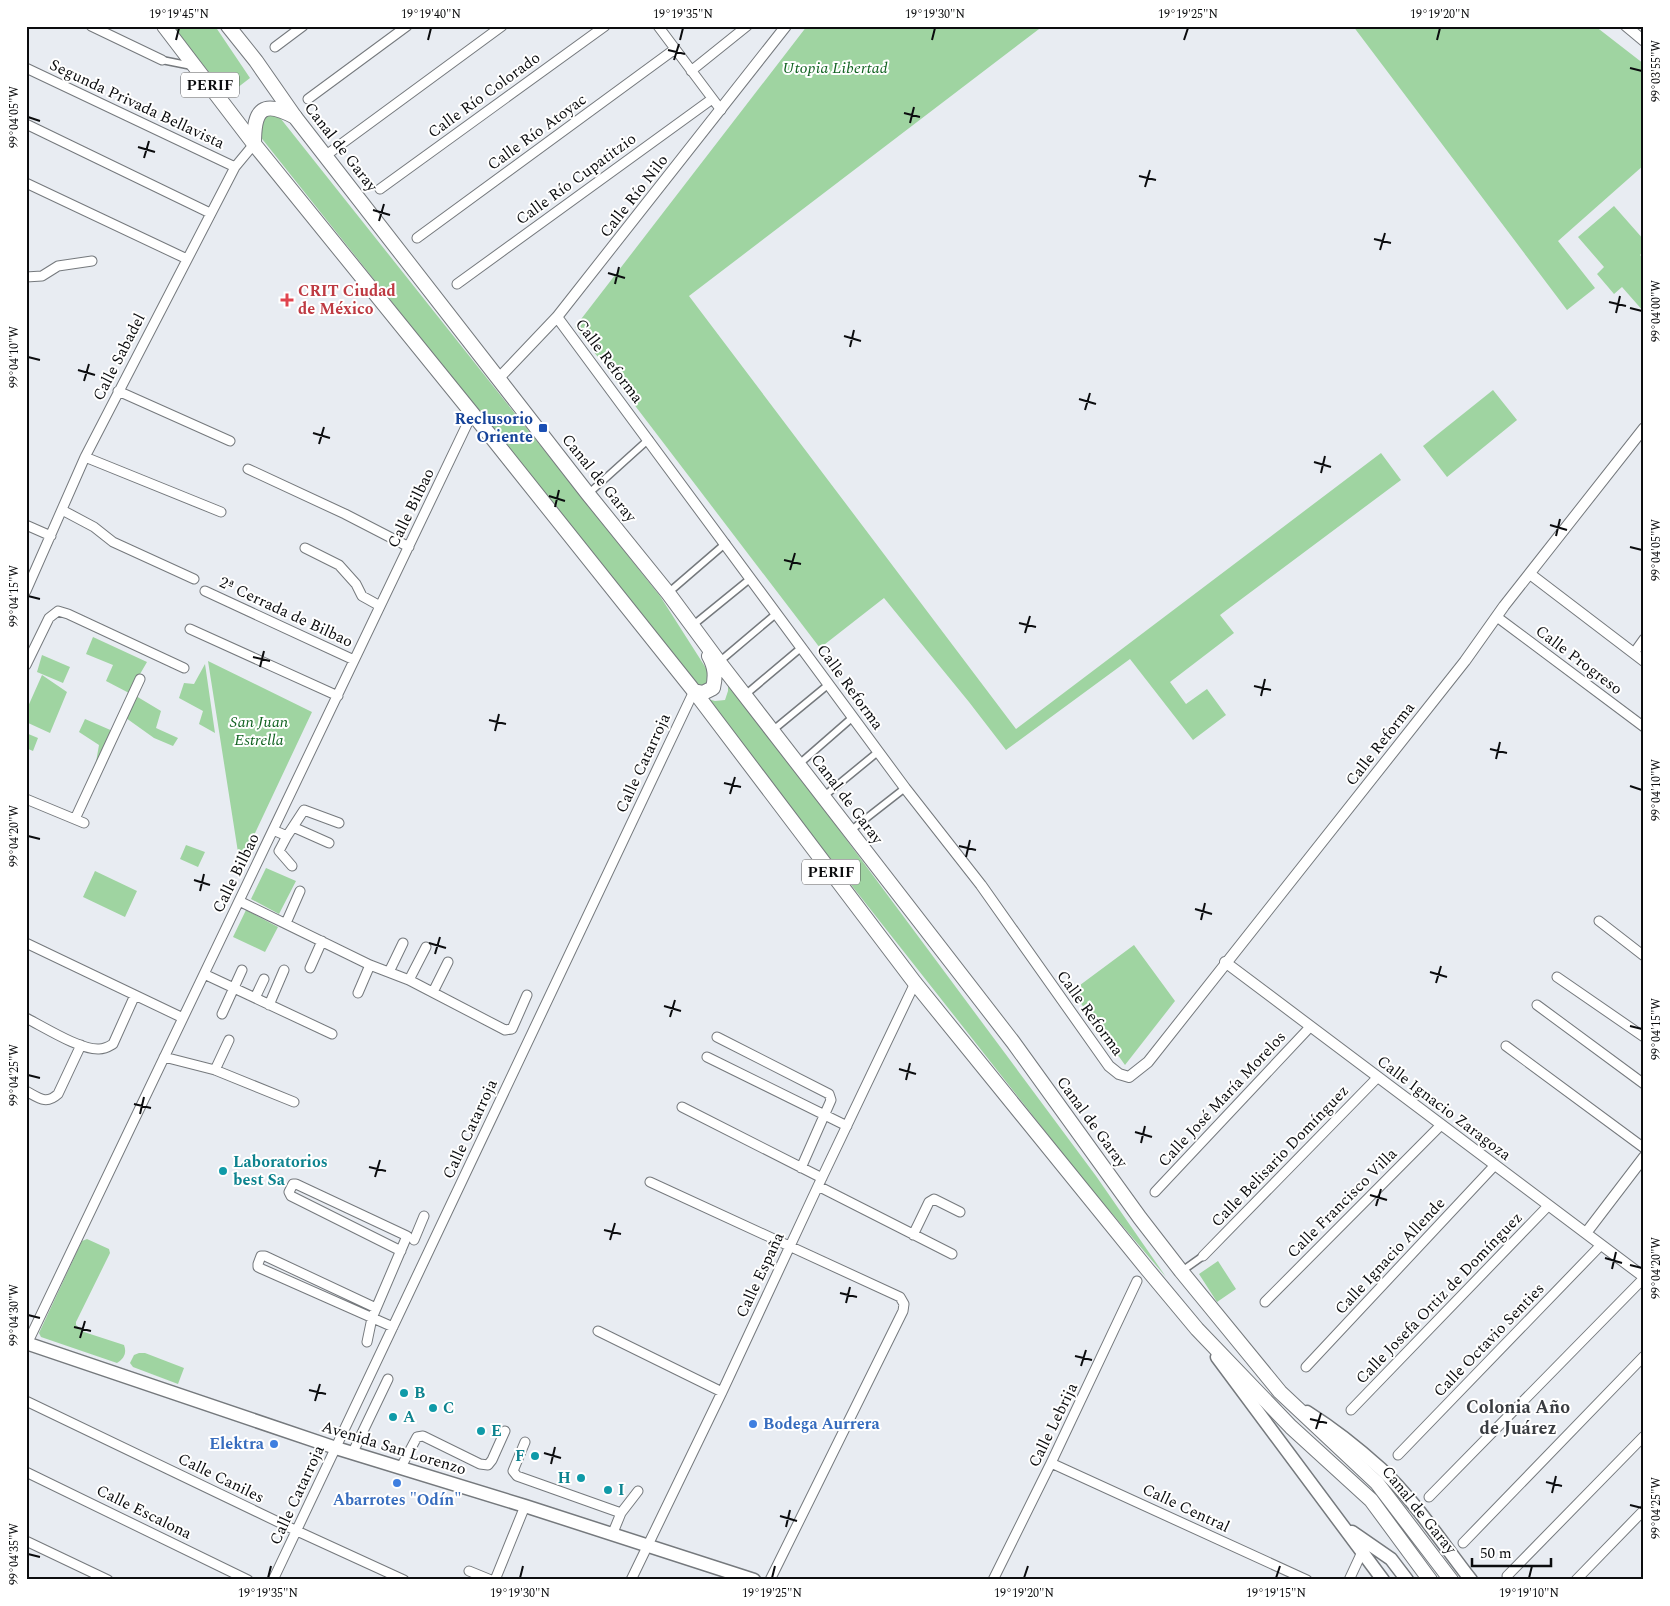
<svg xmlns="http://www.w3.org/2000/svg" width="1670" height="1606" viewBox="0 0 1670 1606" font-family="Spectral,serif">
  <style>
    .green { fill: #9fd4a1 }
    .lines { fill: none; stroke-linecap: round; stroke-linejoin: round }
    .pedestrian-casing { stroke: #75797d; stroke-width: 9 }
    .minor-casing { stroke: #75797d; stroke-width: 11 }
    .tertiary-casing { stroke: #75797d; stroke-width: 12 }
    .secondary-casing { stroke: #75797d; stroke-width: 15 }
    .primary-casing { stroke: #75797d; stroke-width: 16 }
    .trunk-casing { stroke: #75797d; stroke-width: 16 }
    .pedestrian { stroke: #fff; stroke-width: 6 }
    .minor { stroke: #fff; stroke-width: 9 }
    .tertiary { stroke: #fff; stroke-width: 10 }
    .secondary { stroke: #fff; stroke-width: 12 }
    .primary { stroke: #fff; stroke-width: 14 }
    .trunk { stroke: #fff; stroke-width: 14 }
    .ticks { fill: none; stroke: #0b0c0e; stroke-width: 2 }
    .health-dot { fill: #e0444e; stroke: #fff; stroke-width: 2 }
    .transit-dot { fill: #1a4fb4; stroke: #fff; stroke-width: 2 }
    .culture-dot { fill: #0f9aa8; stroke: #fff; stroke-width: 2 }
    .shop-dot { fill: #3f7fe0; stroke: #fff; stroke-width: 2 }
    .labels { text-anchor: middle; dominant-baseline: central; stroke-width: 4; stroke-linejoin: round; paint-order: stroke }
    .shield { fill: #fff; stroke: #545556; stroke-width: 1 }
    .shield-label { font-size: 15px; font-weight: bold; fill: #0b0c0e }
    .park-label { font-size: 16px; font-style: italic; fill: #116321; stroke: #fff }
    .street-label { font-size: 16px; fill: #0b0c0e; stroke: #fff }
    .health-label { font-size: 16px; font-weight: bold; fill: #be3a42; stroke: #fff; text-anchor: start }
    .transit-label { font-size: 16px; font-weight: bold; fill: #164399; stroke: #fff; text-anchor: end }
    .culture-label { font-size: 16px; font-weight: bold; fill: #0d838f; stroke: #fff; text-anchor: start }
    .shop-label { font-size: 16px; font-weight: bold; fill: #366cbe; stroke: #fff; text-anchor: start }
    .neighbourhood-label { font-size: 18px; font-weight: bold; fill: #393c41; stroke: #fff }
    .neatline { fill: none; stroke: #0b0c0e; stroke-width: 2 }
    .ticks-label { font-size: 12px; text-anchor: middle; fill: #0b0c0e }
  </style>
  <rect width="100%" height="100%" fill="#e8ecf2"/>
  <!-- green -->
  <path class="green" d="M171,26H215L250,78L228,95Z
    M807,26H1043L689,296L1016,729L1381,453L1401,480L1220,615L1234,633L1170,682L1186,704L1207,689L1226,715L1193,740L1130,659L1006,750L969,702L884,598L820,648L575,327Z
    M1353,26H1595L1644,64V165L1558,241L1595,288L1567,310Z
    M274,114L281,119L660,596L711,676L708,683L698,686L688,674L259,135L260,126L266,116Z
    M1614,206L1644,240V251L1640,255L1644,259V312L1622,287L1614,294L1597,274L1604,267L1578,237Z
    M1493,390L1517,420L1447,477L1423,446Z
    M93,637L147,662L129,693L106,681L113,665L86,654Z
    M42,655L70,667L63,683L37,672Z
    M208,661L312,712L240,865Z
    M205,664L215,733L199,724L203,711L179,698L184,683L194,684Z
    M42,675L67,692L50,733L26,722V711Z
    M728,680L1096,1176L1166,1277L1086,1183L704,698L715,701L725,700L728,691Z
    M136,696L161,711L156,728L178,738L173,746L154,738L126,718Z
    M85,719L115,732L102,764L96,762L99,745L79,732Z
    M26,733L38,738L33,751L26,748Z
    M186,845L205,852L198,867L180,859Z
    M266,868L296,881L279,914L251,899Z
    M95,871L137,891L125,917L83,897Z
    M246,910L278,927L265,952L233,937Z
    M1134,945L1175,1001L1125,1065L1072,991Z
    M87,1239L109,1249L110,1253L76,1322V1325L84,1332L124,1345C127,1353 124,1359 117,1363L41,1337L39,1333L82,1241Z
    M1218,1261L1236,1289L1217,1302L1199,1274Z
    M139,1353H145L184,1368L178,1384L133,1367L130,1363L134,1355Z"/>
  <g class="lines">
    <defs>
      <path id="pedestrian" d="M162,60L192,66
        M588,494L649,439
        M668,593L726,543
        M692,626L751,578
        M719,662L777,613
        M745,695L802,647
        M772,731L829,684
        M798,765L853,717
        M823,797L879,751
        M850,831L905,788
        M1182,1271L1203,1256"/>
      <path id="minor" d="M91,26L162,60
        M658,26L721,110
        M275,47L303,26
        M26,68L235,167
        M691,71L747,26
        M308,99L407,26
        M26,124L210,213
        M325,156L502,26
        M26,183L187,259
        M380,189L605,26
        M417,238L675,49
        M26,277L42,276L58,266L92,261
        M457,284L712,99
        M118,391L230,441
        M85,457L221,512
        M248,469L345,514L409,547
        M62,510L94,527L113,542L194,579
        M26,525L51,536
        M305,548L339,565L356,584L362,596L380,606
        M26,591L85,457L235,167L254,144
        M205,591L354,660
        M1497,617L1644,727
        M190,629L338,696
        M1634,653L1644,639
        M26,665L49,618L58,611L68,614L184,668
        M26,799L84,823
        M75,819L140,679
        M293,827L329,843
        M273,830L287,836L304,810L339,823
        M287,836L279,851L292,866
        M239,901L370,965L409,980L505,1030L512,1029L527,995
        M1599,921L1644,956
        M286,923L300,891
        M26,943L183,1018
        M310,968L322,941
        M389,972L403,943
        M204,974L332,1034
        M1557,977L1644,1037
        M409,980L426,947
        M433,992L448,962
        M358,993L370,965
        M255,998L264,979
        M269,1005L284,970
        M1537,1005L1644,1084
        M222,1014L242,970
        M26,1018C44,1027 80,1050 99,1049C105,1049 108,1047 113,1044L135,995
        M717,1037L829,1094L831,1100L801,1168
        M1506,1046L1644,1148
        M164,1057L215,1070L294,1102
        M707,1057L847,1126
        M215,1070L229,1040
        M26,1091C39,1098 46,1105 58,1094L81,1045
        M682,1107L822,1178
        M650,1182L900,1297L904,1304L903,1311L770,1580
        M818,1186L952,1254
        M1155,1192L1310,1027
        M913,1235L929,1202L934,1199L960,1212
        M414,1240L424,1216
        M1203,1256L1378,1077
        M1265,1302L1441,1125
        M376,1308L265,1256H261L258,1264V1267L262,1269L393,1327
        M598,1331L722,1392
        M367,1342L372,1318L407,1236L296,1184H293L289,1192L291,1196L401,1251
        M26,1346L472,414
        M1306,1367L1495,1165
        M26,1401L297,1531L404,1580
        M1351,1410L1548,1206
        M525,1442L513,1471L517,1476L621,1513
        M353,1452L388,1379
        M1398,1455L1601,1245
        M1051,1463L1307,1580
        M401,1467L417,1437L423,1436L480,1464L488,1465L492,1460L505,1431
        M26,1472L248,1580
        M1429,1497L1644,1278
        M612,1535L621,1513L638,1491
        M26,1541L108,1580
        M1463,1543L1644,1356
        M469,1571L491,1580
        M1507,1576L1644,1436
        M273,1580L694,691
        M495,1580L525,1506
        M631,1580L722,1392L818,1186L915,983
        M993,1580L1051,1463L1137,1281
        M1349,1580L1362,1552L1365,1550
        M1576,1580L1644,1510"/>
      <path id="tertiary" d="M1626,26L1644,41
        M557,317L905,788L981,885L1109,1066L1119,1074L1129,1077L1148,1062L1465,661L1504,606L1644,428
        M498,379L557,317L786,26
        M1530,574L1644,661
        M1225,962L1644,1277
        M1586,1233L1644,1157"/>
      <path id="secondary" d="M26,1343L336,1448L525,1506L754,1580
        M1217,1357L1383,1580
        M1307,1412C1334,1429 1358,1448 1381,1469C1415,1501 1442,1543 1471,1580
        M1352,1532L1391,1559L1407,1580"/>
      <path id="primary" d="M164,26L254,144
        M228,26L256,61L295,117"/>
      <path id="trunk" d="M694,691L703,693L713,688C716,675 715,667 709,656
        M1430,1580L1371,1500L1291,1427L1197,1329L1147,1269L915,983L694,691L489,434L254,144C254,108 263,100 295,117L588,494L668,593L719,662L1013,1042L1140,1218L1181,1271L1280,1392L1377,1483L1451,1580"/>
    </defs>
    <!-- pedestrian casing -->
    <use href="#pedestrian" class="pedestrian-casing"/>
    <!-- minor casing -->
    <use href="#minor" class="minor-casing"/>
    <!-- tertiary casing -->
    <use href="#tertiary" class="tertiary-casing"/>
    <!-- secondary casing -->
    <use href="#secondary" class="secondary-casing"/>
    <!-- primary casing -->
    <use href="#primary" class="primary-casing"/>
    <!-- trunk casing -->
    <use href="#trunk" class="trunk-casing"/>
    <!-- pedestrian -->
    <use href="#pedestrian" class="pedestrian"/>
    <!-- minor -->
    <use href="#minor" class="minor"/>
    <!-- tertiary -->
    <use href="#tertiary" class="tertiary"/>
    <!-- secondary -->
    <use href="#secondary" class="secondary"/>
    <!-- primary -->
    <use href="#primary" class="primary"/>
    <!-- trunk -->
    <use href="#trunk" class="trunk"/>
  </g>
  <!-- ticks -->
  <path class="ticks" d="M176,40L179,28M428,40L431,28M680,40L683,28M932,40L935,28M1184,40L1188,28M1437,40L1440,28M668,50L685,54M674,60L679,44M1630,68L1642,71M904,113L920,117M28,117L40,121M910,123L914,107M138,147L155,152M144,158L149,141M1139,176L1156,180M1145,187L1150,170M373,210L390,215M379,221L384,204M1374,239L1391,243M1380,250L1385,233M608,273L625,278M615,284L619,267M1609,302L1626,306M1630,308L1642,311M1616,313L1620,296M844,336L861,341M850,347L854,330M28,357L40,360M78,370L95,375M84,381L89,364M1079,399L1096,404M1085,410L1090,393M313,433L330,438M319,444L324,427M1314,462L1331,467M1321,473L1325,456M549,496L565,501M555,507L559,490M1550,525L1567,530M1556,536L1560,519M1630,547L1642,550M784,560L801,564M790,570L795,553M28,596L40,599M1019,623L1036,627M1025,633L1030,616M253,657L270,661M260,667L264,651M1254,686L1271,690M1261,696L1265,679M489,720L506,724M495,731L499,714M1490,749L1507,753M1496,759L1500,742M724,783L741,787M1630,786L1642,790M730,794L735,777M28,836L40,839M959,846L976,850M966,857L970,840M194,880L210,885M200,891L204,874M1195,909L1212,914M1201,920L1205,903M429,943L446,948M435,954L440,937M1430,972L1447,977M1436,983L1441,966M664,1006L681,1011M670,1017L675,1000M1630,1026L1642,1029M899,1069L916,1074M28,1075L40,1078M906,1080L910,1063M134,1104L151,1108M140,1114L144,1097M1135,1132L1152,1137M1141,1143L1145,1126M369,1167L386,1171M375,1177L380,1160M1370,1195L1387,1200M1376,1206L1381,1189M604,1230L621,1234M610,1240L615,1223M1605,1258L1622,1263M1630,1265L1642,1268M1612,1269L1616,1252M840,1293L857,1297M846,1303L850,1287M28,1315L40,1318M74,1327L91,1331M80,1338L85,1321M1075,1356L1092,1360M1081,1366L1086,1350M309,1390L326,1394M315,1401L320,1384M1310,1419L1327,1423M1316,1429L1321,1413M544,1453L561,1458M551,1464L555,1447M1546,1482L1562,1486M1552,1493L1556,1476M1630,1505L1642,1508M780,1516L797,1521M786,1527L790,1510M28,1554L40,1557M268,1578L271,1566M520,1578L523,1566M772,1578L775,1566M1024,1578L1028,1566M1276,1578L1280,1566M1529,1578L1532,1566"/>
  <!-- markers -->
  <path class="health-dot" d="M284.5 292.5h5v5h5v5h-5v5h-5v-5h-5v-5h5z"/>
  <rect class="transit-dot" x="538" y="423" width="10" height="10" rx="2.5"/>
  <g class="culture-dot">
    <circle cx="223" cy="1171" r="5"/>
    <circle cx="404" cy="1393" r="5"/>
    <circle cx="433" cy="1408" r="5"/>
    <circle cx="393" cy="1417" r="5"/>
    <circle cx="481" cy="1431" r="5"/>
    <circle cx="535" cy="1456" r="5"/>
    <circle cx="581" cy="1478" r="5"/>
    <circle cx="608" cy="1490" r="5"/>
  </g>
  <g class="shop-dot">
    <circle cx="753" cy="1424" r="5"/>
    <circle cx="274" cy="1444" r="5"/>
    <circle cx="397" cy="1483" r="5"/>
  </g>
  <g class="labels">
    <!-- shield labels -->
    <g class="shield">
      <rect x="181" y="72.5" width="58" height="25" rx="4"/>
      <rect x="802" y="859.5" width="58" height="25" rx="4"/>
    </g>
    <g class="shield-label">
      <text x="210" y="85">PERIF</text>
      <text x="831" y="872">PERIF</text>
    </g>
    <!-- park labels -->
    <g class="park-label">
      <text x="835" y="68">Utopia Libertad</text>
      <text x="259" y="722">San Juan<tspan x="259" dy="18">Estrella</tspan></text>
    </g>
    <!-- street labels -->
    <g class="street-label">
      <text transform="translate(484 95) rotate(-36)">Calle Río Colorado</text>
      <text transform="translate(137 104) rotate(25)">Segunda Privada Bellavista</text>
      <text transform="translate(537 132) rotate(-36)">Calle Río Atoyac</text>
      <text transform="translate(341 147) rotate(52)">Canal de Garay</text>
      <text transform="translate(576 179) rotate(-36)">Calle Río Cupatitzio</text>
      <text transform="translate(634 196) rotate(-52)">Calle Río Nilo</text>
      <text transform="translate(119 357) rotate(-63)">Calle Sabadel</text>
      <text transform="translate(609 361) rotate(53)">Calle Reforma</text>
      <text transform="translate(599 478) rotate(51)">Canal de Garay</text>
      <text transform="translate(411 508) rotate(-64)">Calle Bilbao</text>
      <text transform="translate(286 612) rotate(25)">2ª Cerrada de Bilbao</text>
      <text transform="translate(1579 660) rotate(37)">Calle Progreso</text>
      <text transform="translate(850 687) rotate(54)">Calle Reforma</text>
      <text transform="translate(1380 744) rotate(-52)">Calle Reforma</text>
      <text transform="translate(643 763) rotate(-65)">Calle Catarroja</text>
      <text transform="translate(847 799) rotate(53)">Canal de Garay</text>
      <text transform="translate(236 873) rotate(-64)">Calle Bilbao</text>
      <text transform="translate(1090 1013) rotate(54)">Calle Reforma</text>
      <text transform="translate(1222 1099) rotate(-47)">Calle José María Morelos</text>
      <text transform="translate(1444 1108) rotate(37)">Calle Ignacio Zaragoza</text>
      <text transform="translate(1092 1122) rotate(54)">Canal de Garay</text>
      <text transform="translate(470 1129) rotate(-65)">Calle Catarroja</text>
      <text transform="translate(1280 1156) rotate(-46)">Calle Belisario Domínguez</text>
      <text transform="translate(1342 1203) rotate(-45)">Calle Francisco Villa</text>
      <text transform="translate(1390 1256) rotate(-47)">Calle Ignacio Allende</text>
      <text transform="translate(760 1275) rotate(-65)">Calle España</text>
      <text transform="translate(1439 1298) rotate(-46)">Calle Josefa Ortiz de Domínguez</text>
      <text transform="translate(1489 1340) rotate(-46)">Calle Octavio Senties</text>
      <text transform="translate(1053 1425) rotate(-64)">Calle Lebrija</text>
      <text transform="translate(394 1448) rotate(17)">Avenida San Lorenzo</text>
      <text transform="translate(221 1478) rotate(26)">Calle Caniles</text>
      <text transform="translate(297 1495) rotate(-65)">Calle Catarroja</text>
      <text transform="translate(1186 1508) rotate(25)">Calle Central</text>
      <text transform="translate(1419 1510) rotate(51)">Canal de Garay</text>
      <text transform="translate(144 1512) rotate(26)">Calle Escalona</text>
    </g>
    <!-- health labels -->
    <g class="health-label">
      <text x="298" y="291">CRIT Ciudad<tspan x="298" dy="18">de México</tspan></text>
    </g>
    <!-- transit labels -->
    <g class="transit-label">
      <text x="533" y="419">Reclusorio<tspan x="533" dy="18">Oriente</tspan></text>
    </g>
    <!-- culture labels -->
    <g class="culture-label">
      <text x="233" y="1162">Laboratorios<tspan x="233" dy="18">best Sa</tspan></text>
      <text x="414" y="1393">B</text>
      <text x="443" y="1408">C</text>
      <text x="403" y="1417">A</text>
      <text x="491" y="1431">E</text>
      <text x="525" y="1456" text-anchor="end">F</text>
      <text x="571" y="1478" text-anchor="end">H</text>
      <text x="618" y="1490">I</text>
    </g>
    <!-- shop labels -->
    <g class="shop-label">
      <text x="763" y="1424">Bodega Aurrera</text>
      <text x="264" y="1444" text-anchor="end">Elektra</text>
      <text x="397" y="1500" text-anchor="middle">Abarrotes "Odín"</text>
    </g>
    <!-- neighbourhood labels -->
    <g class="neighbourhood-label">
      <text x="1518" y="1407">Colonia Año<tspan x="1518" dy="21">de Juárez</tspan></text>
    </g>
  </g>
  <!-- border -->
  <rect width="1670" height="1606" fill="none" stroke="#ffffff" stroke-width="55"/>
  <!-- scale -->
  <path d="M1472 1558v8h79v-8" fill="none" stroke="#0b0c0e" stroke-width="2.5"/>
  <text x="1480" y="1558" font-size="15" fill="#0b0c0e" stroke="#ffffff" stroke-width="4" paint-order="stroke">50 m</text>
  <rect x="28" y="28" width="1614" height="1550" class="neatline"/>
  <g class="ticks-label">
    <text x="179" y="18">19°19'45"N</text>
    <text x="431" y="18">19°19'40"N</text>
    <text x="683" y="18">19°19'35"N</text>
    <text x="935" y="18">19°19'30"N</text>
    <text x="1188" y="18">19°19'25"N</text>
    <text x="1440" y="18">19°19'20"N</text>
    <text transform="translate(1656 71) rotate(-90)" y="4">99°03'55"W</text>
    <text transform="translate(14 117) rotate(-90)" y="4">99°04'05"W</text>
    <text transform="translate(1656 311) rotate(-90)" y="4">99°04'00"W</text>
    <text transform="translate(14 357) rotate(-90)" y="4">99°04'10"W</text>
    <text transform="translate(1656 550) rotate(-90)" y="4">99°04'05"W</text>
    <text transform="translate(14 596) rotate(-90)" y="4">99°04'15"W</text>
    <text transform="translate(1656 790) rotate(-90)" y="4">99°04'10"W</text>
    <text transform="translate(14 836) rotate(-90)" y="4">99°04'20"W</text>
    <text transform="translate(1656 1029) rotate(-90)" y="4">99°04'15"W</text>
    <text transform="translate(14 1075) rotate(-90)" y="4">99°04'25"W</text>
    <text transform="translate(1656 1268) rotate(-90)" y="4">99°04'20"W</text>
    <text transform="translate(14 1315) rotate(-90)" y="4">99°04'30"W</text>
    <text transform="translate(1656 1508) rotate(-90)" y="4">99°04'25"W</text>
    <text transform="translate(14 1554) rotate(-90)" y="4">99°04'35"W</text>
    <text x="268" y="1597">19°19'35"N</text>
    <text x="520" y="1597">19°19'30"N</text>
    <text x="772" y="1597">19°19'25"N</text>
    <text x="1024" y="1597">19°19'20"N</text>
    <text x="1276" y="1597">19°19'15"N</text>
    <text x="1529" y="1597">19°19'10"N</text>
  </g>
</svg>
